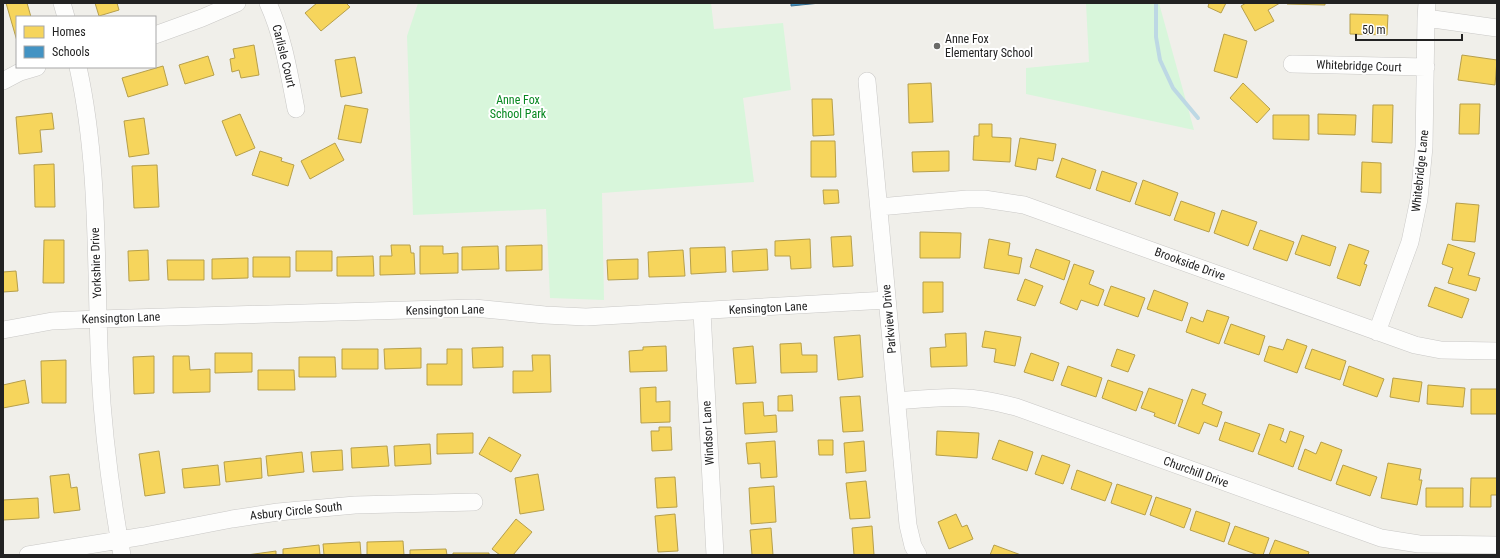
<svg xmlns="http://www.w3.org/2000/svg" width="1500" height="558" viewBox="0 0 1500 558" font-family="'Roboto Condensed',sans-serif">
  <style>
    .park { fill: #d8f6db }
    .homes { fill: #f6d55c; stroke: #b69f4b }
    .schools { fill: #4393c3; stroke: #397193 }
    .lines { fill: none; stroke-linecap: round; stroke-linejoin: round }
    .stream { stroke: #bdd8e4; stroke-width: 4 }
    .minor-casing { stroke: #c9c8c6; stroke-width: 18 }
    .minor { stroke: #fdfdfc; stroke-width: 17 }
    .poi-dot { fill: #6a6a68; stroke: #fff; stroke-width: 1.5 }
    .labels { text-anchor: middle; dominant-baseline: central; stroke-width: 4; stroke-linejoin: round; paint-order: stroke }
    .poi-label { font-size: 12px; fill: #222; stroke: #fff; text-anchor: start }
    .street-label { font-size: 12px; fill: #222; stroke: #fff }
    .park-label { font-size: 12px; fill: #078820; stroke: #fff }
  </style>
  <rect width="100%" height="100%" fill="#f0efea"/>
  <!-- park -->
  <path class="park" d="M418,3H711L714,29L783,23L791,90L743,98L754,182L602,193L604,300L550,298L546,209L413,215L407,36Z
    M1086,3H1159L1194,130L1026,94V68L1089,62Z"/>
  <!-- homes -->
  <path class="homes" d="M6,3H27L31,17H17V41Z
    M95,3H117L119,10L99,16Z
    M317,3H346L350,7L321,31L305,13Z
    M1209,3H1226L1221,13L1208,7Z
    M1246,3H1280L1268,10L1274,21L1255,31L1241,6Z
    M1287,3H1325V5L1287,4Z
    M1350,14L1388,15L1387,35L1350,34Z
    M1224,34L1247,41L1237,78L1214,71Z
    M254,45L259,75L241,78L239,70L232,72L230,59L235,58L233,49Z
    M1462,55L1497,60L1495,85L1458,80Z
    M208,56L214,75L185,84L179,65Z
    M355,57L362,93L341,97L335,60Z
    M163,66L168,85L128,97L122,78Z
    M931,83L933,122L909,123L908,84Z
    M1243,83L1270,109L1257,123L1230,98Z
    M812,99H832L834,135L813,136Z
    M1460,104H1480L1479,134H1459Z
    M345,105L368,109L361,143L338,139Z
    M1373,105H1393L1392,143L1372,142Z
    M52,113L54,129L40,130L42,152L19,154L16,117Z
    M240,114L255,148L236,156L222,121Z
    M1318,114L1356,115L1355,135L1318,134Z
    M1273,115H1309V140L1273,139Z
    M144,118L149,154L129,157L124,121Z
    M979,124H992V137L1011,138L1010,162L973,160L974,136H979Z
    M1020,138L1056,144L1053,161L1038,158L1036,170L1015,166Z
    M811,141H835L836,177H811Z
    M335,143L344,160L310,179L301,161Z
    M260,151L282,158L281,161L294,165L288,186L252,175Z
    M949,151V171L913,172L912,152Z
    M1062,158L1096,170L1090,189L1056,177Z
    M1362,162L1381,163V193L1361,192Z
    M54,164L55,207H35L34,165Z
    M157,165L159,207L134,208L132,166Z
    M1102,171L1137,183L1130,202L1096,190Z
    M1143,180L1178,193L1170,216L1135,204Z
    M823,190H838L839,203L824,204Z
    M1181,201L1215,213L1209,232L1174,220Z
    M1456,203L1479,205L1475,242L1452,240Z
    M1222,210L1257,222L1248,246L1214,233Z
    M1260,230L1294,242L1287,261L1253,249Z
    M920,232L961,233L960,258H920Z
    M1302,235L1336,247L1330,266L1295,254Z
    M851,236L853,266L833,267L831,237Z
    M810,239L811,268L791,269L790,256H775V241Z
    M989,239L1010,243L1008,255L1022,258L1019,274L984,268Z
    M44,240H64V283H43Z
    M1349,244L1369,251L1364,264L1367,265L1360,286L1337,278Z
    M1448,244L1475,253L1468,275L1480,278L1476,291L1448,283L1453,268L1442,264Z
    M391,245H410L411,253H414L415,274L380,275V256H392Z
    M542,245V270L506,271V246Z
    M420,246H443V254L458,253V273L420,274Z
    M498,246L499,269L462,270V247Z
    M725,247L726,272L691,274L690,248Z
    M767,249L768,270L733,272L732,251Z
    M1036,249L1070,261L1064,280L1030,267Z
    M148,250L149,280L129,281L128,251Z
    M683,250L685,276L649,277L648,252Z
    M296,251H332V271H296Z
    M373,256L374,276H337V257Z
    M253,257H290V277H253Z
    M248,258V278L212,279V259Z
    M638,259V279L608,280L607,260Z
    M167,260H204V280H168Z
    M1074,264L1094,271L1089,284L1104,290L1098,306L1081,300L1077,310L1060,303Z
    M16,271L18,291L3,292V272Z
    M1025,279L1043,286L1035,306L1017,300Z
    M923,282H943V312L923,313Z
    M1111,286L1145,298L1138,317L1104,305Z
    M1435,287L1469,299L1462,318L1428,306Z
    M1154,290L1188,303L1182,321L1147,309Z
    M1207,310L1229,317L1219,344L1186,332L1191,317L1203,322Z
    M1231,324L1265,336L1259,355L1224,343Z
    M985,331L1021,337L1015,366L994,362L996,349L982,347Z
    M966,333L967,366L931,367L930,348L946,347L945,334Z
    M860,335L863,377L838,380L834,337Z
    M1287,339L1307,346L1297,373L1264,361L1269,346L1283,350Z
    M801,343L802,355H817V372L781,373L780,344Z
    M666,346L667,371L630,372L629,351L643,350V347Z
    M753,346L756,383L736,384L733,348Z
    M503,347V367L473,368L472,348Z
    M421,348V368L385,369L384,349Z
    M342,349H378V369H342Z
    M447,349H462V385H427V364H447Z
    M1117,349L1135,355L1128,372L1111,366Z
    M1312,349L1346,361L1340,380L1305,368Z
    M215,353H252V372L215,373Z
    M1031,353L1059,363L1053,381L1024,372Z
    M532,355H550L551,392L513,393V371H533Z
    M154,356V393L134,394L133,357Z
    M173,356H189L190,370L210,369V392L173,393Z
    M299,357H335L336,377H299Z
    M66,360V403H42L41,361Z
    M1068,366L1102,378L1096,397L1061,385Z
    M1349,366L1384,379L1377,397L1343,385Z
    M258,370H294L295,390H258Z
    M1393,378L1422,382L1419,402L1390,397Z
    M25,380L29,403L3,408V382V385Z
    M1108,380L1143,392L1136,411L1102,398Z
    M1428,385L1465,388L1463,407L1427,404Z
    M656,387V402L670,401V422L641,423L640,388Z
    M1149,388L1183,400L1175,424L1154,416L1155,413L1141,408Z
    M1192,389L1206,394L1202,404L1222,412L1217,427L1204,422L1199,434L1178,426Z
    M1471,389H1497V414H1471Z
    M792,395L793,411H778V396Z
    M860,396L863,431L843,432L840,397Z
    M763,402L764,416L776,415L777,432L745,434L743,403Z
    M1225,422L1260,434L1253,452L1219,440Z
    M1269,424L1284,429L1280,440L1286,443L1290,431L1304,436L1293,467L1258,454Z
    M659,427H671L672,450L652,451L651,431H659Z
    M937,431L979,433L977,458L936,455Z
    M473,433V453L437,454V434Z
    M489,437L521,455L511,472L479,454Z
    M818,440H833V455H819Z
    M999,440L1033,452L1027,471L992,459Z
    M775,441L777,477L761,478L760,463L748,464L746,443Z
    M864,441L866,471L846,473L844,443Z
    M1321,442L1342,450L1331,481L1298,469L1305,449L1316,454Z
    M430,444L431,464L395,466L394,446Z
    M387,446L389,466L352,468L351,448Z
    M342,450L343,470L313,472L311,452Z
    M159,451L165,493L145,496L139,454Z
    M302,452L304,472L268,476L266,456Z
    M1042,455L1070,465L1063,484L1035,474Z
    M261,458L262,478L226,482L224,462Z
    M1388,463L1421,469L1419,480H1422L1417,505L1381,498Z
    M218,465L220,485L184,488L182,469Z
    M1343,465L1377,477L1370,496L1336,484Z
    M1077,470L1112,483L1105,501L1071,489Z
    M69,474L71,488L77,487L80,510L54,513L50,476Z
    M538,474L544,510L520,514L515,478Z
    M675,477L677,507L657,508L655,478Z
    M1471,478H1497V495H1491V507H1470Z
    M866,481L870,518L850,519L846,483Z
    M1117,484L1152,496L1145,515L1111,503Z
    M774,486L776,522L751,524L749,488Z
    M1426,488H1463V507H1426Z
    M1156,497L1191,509L1184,528L1150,515Z
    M38,498L39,518L3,520V500Z
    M1196,511L1230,523L1224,542L1190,530Z
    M675,514L678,551L658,552L655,516Z
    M956,514L962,527L967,525L973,539L949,549L938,522Z
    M516,519L532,532L513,555H500L492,549Z
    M872,526L874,555H854L852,528Z
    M1235,526L1269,538L1263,555H1258L1228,544Z
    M771,528L773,555H752L750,530Z
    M1275,540L1309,552L1308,555H1269Z
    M403,541L404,555H367V542Z
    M360,542L361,555H324L323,544Z
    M319,545L320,555H283V549Z
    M994,545L1021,555H990Z
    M446,549L447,555H410V550Z
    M276,551V555H247Z
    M453,553H489V555H453Z"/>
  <!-- schools -->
  <path class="schools" d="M791,3H820L791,6Z"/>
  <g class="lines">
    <!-- stream -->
    <path class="stream" d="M1156,3V37L1160,60L1173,88L1198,118"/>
    <defs>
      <path id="minor" d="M62,3L66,17
        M268,3C283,36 289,73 296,109
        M1426,18L1497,28
        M155,35L202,18L237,3
        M1292,64L1426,67
        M78,67C100,167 95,270 100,372C103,433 111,494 122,555
        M3,81L20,72L37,67
        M867,81L908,525L913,546L918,555
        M879,207L967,199H984L1024,205L1415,345L1441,350L1497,351
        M702,312L715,555
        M3,330L52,321L98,319L474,308L545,315L586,317L887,300
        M1377,332L1410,242L1419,199L1424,147L1426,18L1427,3
        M897,401C920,399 944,396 967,398C984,399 1000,403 1016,407L1381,538L1419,544L1497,545
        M28,555L144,536L232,519L278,512L355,505L474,502"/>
    </defs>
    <!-- minor casing -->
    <use href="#minor" class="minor-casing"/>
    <!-- minor -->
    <use href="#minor" class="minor"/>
  </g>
  <!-- markers -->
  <circle class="poi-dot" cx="937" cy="46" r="4"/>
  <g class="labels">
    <!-- poi labels -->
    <g class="poi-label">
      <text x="945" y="39">Anne Fox<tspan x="945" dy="14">Elementary School</tspan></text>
    </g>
    <!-- street labels -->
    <g class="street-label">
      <text transform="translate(284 56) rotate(76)">Carlisle Court</text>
      <text transform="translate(1359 66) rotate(2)">Whitebridge Court</text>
      <text transform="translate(1420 171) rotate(-84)">Whitebridge Lane</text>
      <text transform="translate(96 263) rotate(-92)">Yorkshire Drive</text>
      <text transform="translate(1190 264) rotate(20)">Brookside Drive</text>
      <text transform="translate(768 308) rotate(-3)">Kensington Lane</text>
      <text transform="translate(445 310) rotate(-1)">Kensington Lane</text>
      <text transform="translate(121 318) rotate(-2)">Kensington Lane</text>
      <text transform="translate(889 319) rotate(-95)">Parkview Drive</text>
      <text transform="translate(708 433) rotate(-93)">Windsor Lane</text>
      <text transform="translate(1196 472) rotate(20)">Churchill Drive</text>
      <text transform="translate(296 511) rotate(-6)">Asbury Circle South</text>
    </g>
    <!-- park labels -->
    <g class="park-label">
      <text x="518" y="100">Anne Fox<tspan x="518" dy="14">School Park</tspan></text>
    </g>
  </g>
  <!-- border -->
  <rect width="1500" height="558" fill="none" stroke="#222222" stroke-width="8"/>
  <!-- legend -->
  <rect x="16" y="16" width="140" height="52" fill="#ffffff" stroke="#a7a7a7"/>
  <rect x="24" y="26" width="20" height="12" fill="#f6d55c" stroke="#a7a7a7"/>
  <text x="52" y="36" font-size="12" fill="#222222">Homes</text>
  <rect x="24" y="46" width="20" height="12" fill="#4393c3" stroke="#a7a7a7"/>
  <text x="52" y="56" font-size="12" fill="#222222">Schools</text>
  <!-- scale -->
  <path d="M1356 34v6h106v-6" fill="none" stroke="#222222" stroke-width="2"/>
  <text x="1362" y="34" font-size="12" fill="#222222" stroke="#ffffff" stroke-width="3" paint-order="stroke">50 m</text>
</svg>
